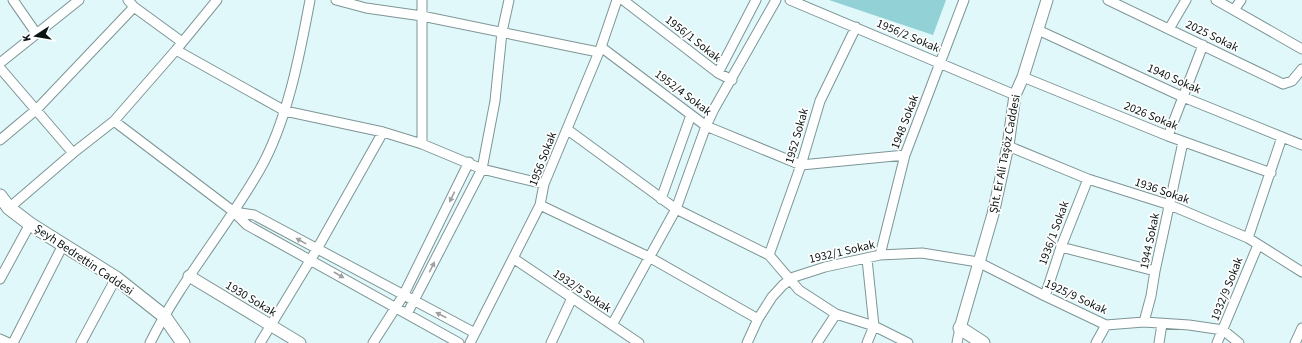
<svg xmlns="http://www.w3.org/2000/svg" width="1302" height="343" viewBox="0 0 1302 343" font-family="'Source Sans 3',sans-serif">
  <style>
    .green { fill: #92d1d5 }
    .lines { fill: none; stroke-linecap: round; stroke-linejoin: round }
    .minor-casing { stroke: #7e9596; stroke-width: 11 }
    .tertiary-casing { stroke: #7e9596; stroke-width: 13 }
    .secondary-casing { stroke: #7e9596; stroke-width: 15 }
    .minor { stroke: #fff; stroke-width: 9 }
    .tertiary { stroke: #fff; stroke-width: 11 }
    .secondary { stroke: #fff; stroke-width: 13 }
    .oneway { fill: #9da1a1 }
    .labels { text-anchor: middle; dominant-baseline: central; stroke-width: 3.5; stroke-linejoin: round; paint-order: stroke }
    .street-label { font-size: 12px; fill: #0b1414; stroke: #fff }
  </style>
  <rect width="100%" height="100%" fill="#e0f8fa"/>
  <!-- green -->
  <path class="green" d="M829,0H946L933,35Z"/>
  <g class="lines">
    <defs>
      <path id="minor" d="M13,0L36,33
        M128,0L134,7L182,42
        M336,0L366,8L422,16L598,52
        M422,0V144
        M623,0L718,73L732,80
        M790,0L1015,95
        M1108,0L1283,84L1292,81L1302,69
        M1216,0L1302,49
        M1234,10L1241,0
        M1169,29L1186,0
        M1038,30L1183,97L1302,145
        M601,47L706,126L801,165L905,155
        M176,50L285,111L383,132L422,144L482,169L544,184
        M0,63L79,0
        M0,68L73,153
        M718,73L756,0
        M1023,77L1168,136L1271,173
        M114,121L234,212L247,225L459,343
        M568,130L676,209L769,255L799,290L836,314L874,326L908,343
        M1168,136L1203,45
        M0,140L37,109L134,7
        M1008,146L1088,179L1170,205L1248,238L1302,272
        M661,199L691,115
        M540,205L649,257L758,319
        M9,208L73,153L114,121L176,50L217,0
        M234,212L254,215L475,333
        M1248,238L1282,137
        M1061,247L1155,271
        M769,255L801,165L820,101L856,27
        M880,255L905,155L964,0
        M513,258L639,343
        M867,259L874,326L867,343
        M0,279L30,224
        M1045,296L1061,247L1088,179
        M407,314L482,169L495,101L502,32L509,0
        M1144,322L1151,296L1155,271L1183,142
        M612,325L676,209L706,126L714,109L776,0
        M0,339L9,343
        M13,343L63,245
        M81,343L116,278
        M150,343C180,282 225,230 259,171C287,123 300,54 310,0
        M260,343L317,249L383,132
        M373,343L403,296L469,162
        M470,343L540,205L544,184L601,47L617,0
        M551,343L572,298
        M747,343L758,319L772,297L783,285L794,277L825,267L880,255L922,253L978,262L1045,296L1106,325L1144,322L1189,325L1223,330L1239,343
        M817,343L836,314
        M957,343L960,328
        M1096,343L1106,325
        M1159,343L1162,324
        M1217,343L1258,245
        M1295,343L1302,328"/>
      <path id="tertiary" d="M189,276L300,343
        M960,328L993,214L1008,146L1015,95L1023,77L1047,0"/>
      <path id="secondary" d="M0,196L9,208L30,224L116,278L164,316L183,343
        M960,328L983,343"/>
    </defs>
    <!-- minor casing -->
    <use href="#minor" class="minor-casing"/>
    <!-- tertiary casing -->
    <use href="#tertiary" class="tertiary-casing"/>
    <!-- secondary casing -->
    <use href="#secondary" class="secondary-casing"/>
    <!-- minor -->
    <use href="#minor" class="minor"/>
    <!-- tertiary -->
    <use href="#tertiary" class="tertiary"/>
    <!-- secondary -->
    <use href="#secondary" class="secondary"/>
  </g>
  <!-- one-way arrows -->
  <defs><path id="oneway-solid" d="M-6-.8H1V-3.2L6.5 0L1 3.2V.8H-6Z"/></defs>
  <g class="oneway">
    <use href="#oneway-solid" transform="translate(452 197) rotate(116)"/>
    <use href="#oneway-solid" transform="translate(301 241) rotate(-151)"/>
    <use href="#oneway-solid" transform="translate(432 267) rotate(-63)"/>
    <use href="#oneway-solid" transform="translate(339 275) rotate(30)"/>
    <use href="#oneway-solid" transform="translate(441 315) rotate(-153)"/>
  </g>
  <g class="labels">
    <!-- street labels -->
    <g class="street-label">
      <text transform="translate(908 36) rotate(23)">1956/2 Sokak</text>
      <text transform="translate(1212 36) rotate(26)">2025 Sokak</text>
      <text transform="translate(693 39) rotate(38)">1956/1 Sokak</text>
      <text transform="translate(1174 79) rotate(24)">1940 Sokak</text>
      <text transform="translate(683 93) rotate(37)">1952/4 Sokak</text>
      <text transform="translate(1151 116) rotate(22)">2026 Sokak</text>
      <text transform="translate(905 122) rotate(-69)">1948 Sokak</text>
      <text transform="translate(797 136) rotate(-74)">1952 Sokak</text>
      <text transform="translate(1005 154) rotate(-79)">Şht. Er Ali Taşöz Caddesi</text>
      <text transform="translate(543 159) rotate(-69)">1956 Sokak</text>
      <text transform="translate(1162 191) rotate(19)">1936 Sokak</text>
      <text transform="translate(1054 233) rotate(-70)">1936/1 Sokak</text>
      <text transform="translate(1150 241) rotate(-78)">1944 Sokak</text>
      <text transform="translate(842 252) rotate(-13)">1932/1 Sokak</text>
      <text transform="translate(84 260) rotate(34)">Şeyh Bedrettin Caddesi</text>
      <text transform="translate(1227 289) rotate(-68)">1932/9 Sokak</text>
      <text transform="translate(582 291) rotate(34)">1932/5 Sokak</text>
      <text transform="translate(1076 297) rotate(25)">1925/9 Sokak</text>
      <text transform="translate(251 299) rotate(31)">1930 Sokak</text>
    </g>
  </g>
  <!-- north arrow -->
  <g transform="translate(36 36) rotate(258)" stroke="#ffffff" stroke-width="3" paint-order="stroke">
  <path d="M0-3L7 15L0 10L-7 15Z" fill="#0b1414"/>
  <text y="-6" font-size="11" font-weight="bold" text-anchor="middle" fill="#0b1414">K</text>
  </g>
</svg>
